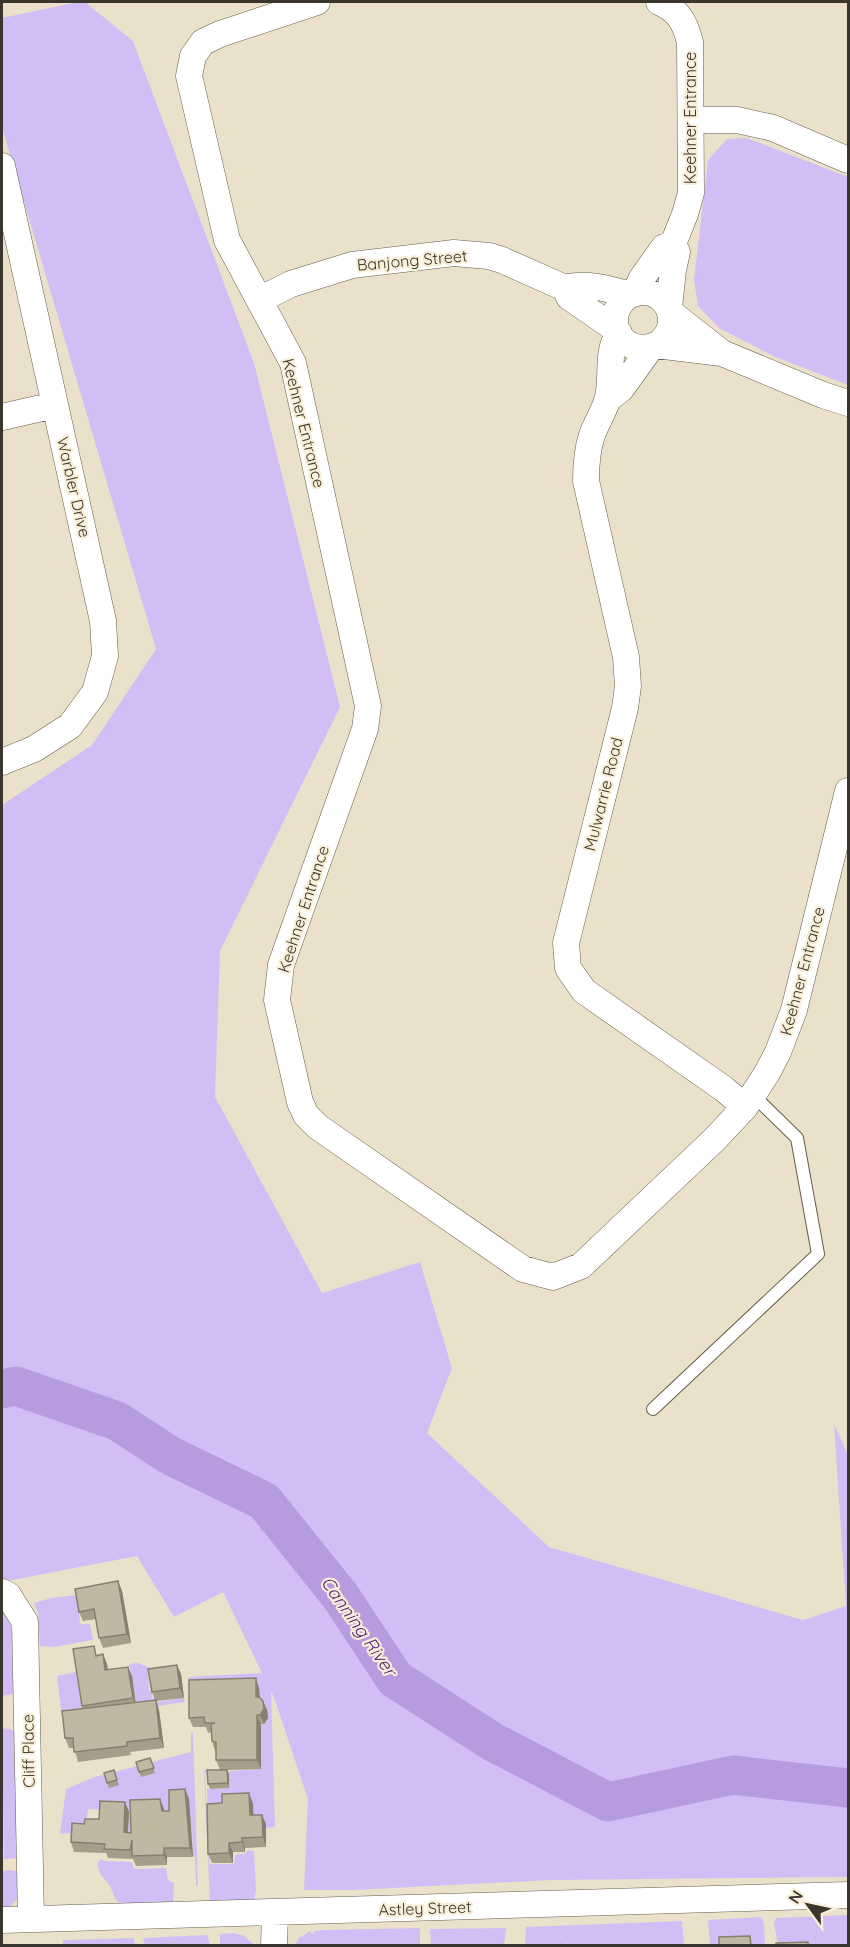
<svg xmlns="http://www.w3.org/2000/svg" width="850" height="1947" viewBox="0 0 850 1947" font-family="Quicksand,sans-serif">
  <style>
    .green { fill: #d2bef5 }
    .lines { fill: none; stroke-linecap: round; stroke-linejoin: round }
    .river { stroke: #b69bdf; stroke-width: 39 }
    .service-casing { stroke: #665d4a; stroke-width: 14 }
    .minor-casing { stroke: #665d4a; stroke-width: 27 }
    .service { stroke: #fff; stroke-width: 12 }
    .minor { stroke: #fff; stroke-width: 26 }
    .wall { fill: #a69d8b }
    .shaded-wall { fill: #878071 }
    .building { fill: #c1b7a2; stroke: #878071; stroke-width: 1.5 }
    .labels { text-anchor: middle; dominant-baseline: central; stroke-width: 4.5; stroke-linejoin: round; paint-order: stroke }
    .street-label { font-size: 16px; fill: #3a362d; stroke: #f9eed8 }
    .water-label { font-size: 18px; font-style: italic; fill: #4d2877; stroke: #f9eed8 }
  </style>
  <rect width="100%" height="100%" fill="#ebe1cb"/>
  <!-- green -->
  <path class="green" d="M78,2H85L133,41L254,363L340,707L220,951L215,1097L322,1293L420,1262L452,1368L427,1433L549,1547L803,1620L846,1606L834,1424L848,1455V1877L552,1880L353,1890H304L308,1799L276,1703L271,1691L275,1827L266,1828L254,1825L253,1803L208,1814L207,1789L229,1788V1771L261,1769V1724L189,1689V1677L262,1673L223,1592L174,1617L137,1556L2,1582V805L92,745L156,649L2,127V18Z
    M747,138L848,177V385L773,356L719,328L698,306L694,280L708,160L727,139Z
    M78,1595L80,1624H90L93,1640L54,1647L40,1646L38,1613L34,1603L51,1598Z
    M2,1603L8,1610L12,1634L14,1694L2,1696Z
    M138,1663L150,1668L151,1673L148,1674L149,1690L152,1691V1698H155V1702L184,1698L185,1702L137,1709L129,1664Z
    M76,1672L83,1715L62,1717L57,1676Z
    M2,1728L10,1729L16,1733L20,1858L4,1859Z
    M191,1733H193L198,1885L196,1886L195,1856L193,1857L192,1830L173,1820L134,1842H127L128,1812L88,1809L86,1828L75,1833L60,1834L66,1789L95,1777L137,1766L155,1773L152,1762L191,1752Z
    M218,1769V1771L205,1772L209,1864H234L235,1855L246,1853L247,1850L254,1851L256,1890L254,1902L210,1903L204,1770Z
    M102,1859L104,1861L132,1862L134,1869L166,1868L168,1880L174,1883L173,1904L124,1907C116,1901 114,1897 111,1888C106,1877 98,1878 98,1862Z
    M11,1870L20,1872C20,1890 21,1903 2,1911V1871Z
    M848,1915V1945H778L774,1923L776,1918Z
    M761,1917L764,1923L765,1945H710L708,1920Z
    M682,1921L684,1945L568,1946V1941L567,1945H525L526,1927Z
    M420,1928V1945H295L299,1938L310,1931L312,1934L314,1933V1931L325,1930Z
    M506,1928L504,1945H431L430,1929Z
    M234,1933L244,1936L254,1945H220V1934Z
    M207,1935L210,1945H145L143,1938Z
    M134,1938L135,1945H63V1940Z"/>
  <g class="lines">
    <!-- river -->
    <path class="river" d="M2,1389L16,1386L117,1421L171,1456L264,1501L341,1597L395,1679L493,1742L608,1802L733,1775L848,1788"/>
    <defs>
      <path id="service" d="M653,1409L818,1254L797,1138L753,1095"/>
      <path id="minor" d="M317,2L220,34L203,42L193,56L189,76L227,240L293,363L368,706L365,729L281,965L277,1000L300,1102L306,1115L318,1127L523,1269L553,1277L581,1266L714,1140L745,1107L767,1073L778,1052L794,1010L848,791
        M659,2C678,10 685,22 690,42L691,193L685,214L673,244
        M691,120H737L773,128L848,160
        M2,166L103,621L105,656L95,692L70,726L34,749L2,762
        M615 320a28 28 0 1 1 56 0a28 28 0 1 1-56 0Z
        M634,294L642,278L664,247L673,244L677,252L673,270L669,308
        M259,300L291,284L352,265L454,253L489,256L502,260L565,288
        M670,312L722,353L823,395L848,403
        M617,330L569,297L565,288C585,282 611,289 630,295
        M619,333C605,354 614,378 607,401C603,413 596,424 592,435C587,450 586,466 586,481L626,657L628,686L625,708L566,943L568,968L584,991L724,1089L745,1107
        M656,345L722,353
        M607,400L621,389L652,346
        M2,417L55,405
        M2,1592L8,1595L25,1622L31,1918
        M2,1920L848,1895
        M274,1946L275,1912"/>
    </defs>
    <!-- service casing -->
    <use href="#service" class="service-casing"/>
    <!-- minor casing -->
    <use href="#minor" class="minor-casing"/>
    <!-- service -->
    <use href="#service" class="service"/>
    <!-- minor -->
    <use href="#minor" class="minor"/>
  </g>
  <!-- wall -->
  <path class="wall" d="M118,1581L122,1591L131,1643L103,1648L99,1638L96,1619L83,1621L79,1612Z
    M103,1654L107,1664L108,1670L132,1676L136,1703L155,1700L152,1692L181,1674L184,1698L156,1701L159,1710L164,1748L130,1752L131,1755L78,1762L74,1748H69L65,1738L82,1709V1706L97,1655Z
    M259,1688L260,1697L267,1710L268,1718L264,1724H261V1769L227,1770L229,1774V1788L210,1789L208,1784L220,1770L216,1760V1751H215L212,1741L211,1732L208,1733L206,1727H193L189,1718Z
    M150,1758L155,1773L141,1777L136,1762Z
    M114,1770L119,1785L109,1788L104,1773Z
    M185,1789L189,1799L193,1857H167V1865L136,1866L133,1859L108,1858L106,1853L74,1852L71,1842L84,1824L99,1819L125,1802L129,1812L128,1832L131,1833L160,1799L164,1811H169Z
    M253,1803V1815H262L266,1824V1847L245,1848V1852H233V1863H212L208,1854Z"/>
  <!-- shaded-wall -->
  <path class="shaded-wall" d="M118,1581L122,1591L131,1643L127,1634Z
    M103,1654L107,1664L109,1680L105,1670Z
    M177,1665L181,1674L184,1698L180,1688Z
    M128,1667L132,1676L136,1708L133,1698Z
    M256,1678L259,1688L260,1707L256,1697Z
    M156,1700L159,1710L164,1748L160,1738Z
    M263,1701L267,1710L268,1718L264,1724L260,1715Z
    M257,1715L261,1724V1769L257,1760Z
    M227,1770L229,1774V1788L228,1783Z
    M185,1789L189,1799L193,1857L190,1848Z
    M249,1793L253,1803L254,1825L250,1815Z
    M160,1799L164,1809L165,1821L162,1811Z
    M125,1802L129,1812L127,1842L124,1832Z
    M262,1815L266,1824V1847L263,1837Z
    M242,1838L245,1848V1852L242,1842Z
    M229,1843L233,1852V1863L229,1853Z
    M164,1848L167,1857V1865L164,1855Z"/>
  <!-- building -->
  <path class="building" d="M118,1581L127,1634L99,1638L94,1609L79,1612L75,1589Z
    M94,1646L96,1656L103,1654L105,1670L128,1667L133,1698L82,1706L73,1649Z
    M177,1665L180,1688L152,1692L148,1669Z
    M256,1678V1697H259L263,1701L264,1709L260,1715H257V1760H216V1742L212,1741L211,1724L215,1723H205L204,1717L189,1718V1680Z
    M156,1700L160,1738L127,1742V1746L74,1752L73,1738H65L62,1711Z
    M150,1758L154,1768L139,1772L136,1762Z
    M114,1770L117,1780L107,1783L104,1773Z
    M207,1770H227L228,1783L208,1784Z
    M185,1789L190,1848H164V1855L132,1856V1840L130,1850L104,1849L105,1844L71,1842L72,1823L84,1824L85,1819H99L100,1801L125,1802L124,1832L131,1833L130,1800L160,1799L162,1811H169V1790Z
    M249,1793L250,1815H262L263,1837L242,1838V1842L229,1843V1853L208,1854L207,1804L222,1803V1794Z
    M750,1936L751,1946H719V1937Z
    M808,1942V1946H776V1943Z"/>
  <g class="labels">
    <!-- street labels -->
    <g class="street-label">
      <text transform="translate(690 118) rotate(-90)">Keehner Entrance</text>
      <text transform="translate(412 260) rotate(-5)">Banjong Street</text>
      <text transform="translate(304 423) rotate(76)">Keehner Entrance</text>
      <text transform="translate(74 487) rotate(77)">Warbler Drive</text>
      <text transform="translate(603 794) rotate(-76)">Mulwarrie Road</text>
      <text transform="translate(303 909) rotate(-72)">Keehner Entrance</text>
      <text transform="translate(802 971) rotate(-75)">Keehner Entrance</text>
      <text transform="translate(28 1751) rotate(-91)">Cliff Place</text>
      <text transform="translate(425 1908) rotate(-2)">Astley Street</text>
    </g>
    <!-- water labels -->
    <g class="water-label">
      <text transform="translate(359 1626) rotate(55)">Canning River</text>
    </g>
  </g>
  <!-- border -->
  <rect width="850" height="1947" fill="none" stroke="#3a362d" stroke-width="6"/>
  <!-- north arrow -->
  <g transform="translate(808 1905) rotate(303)" stroke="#f9eed8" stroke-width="4.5" paint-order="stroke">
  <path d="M0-4.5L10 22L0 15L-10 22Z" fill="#3a362d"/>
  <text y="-9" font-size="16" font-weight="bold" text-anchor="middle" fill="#3a362d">N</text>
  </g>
</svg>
